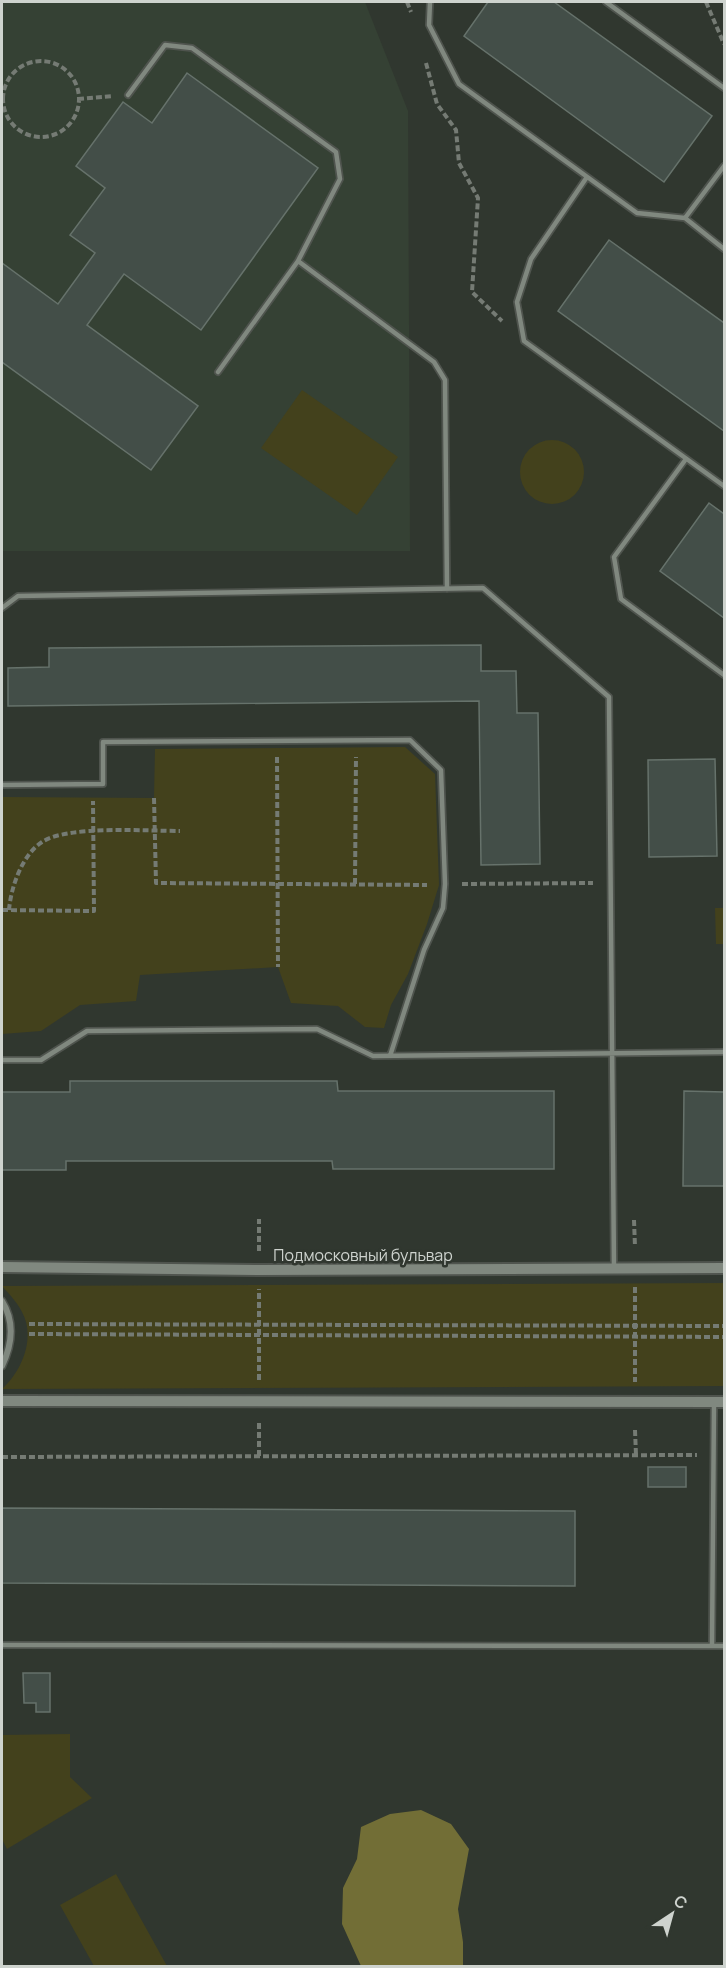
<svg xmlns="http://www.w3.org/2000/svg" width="726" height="1968" viewBox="0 0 726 1968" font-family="Manrope,sans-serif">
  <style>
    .built { fill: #354134 }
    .green { fill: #43411c }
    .forest { fill: #726e36 }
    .building { fill: #434e48; stroke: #66726b; stroke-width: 1.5 }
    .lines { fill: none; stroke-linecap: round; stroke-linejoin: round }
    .service-casing { stroke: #4f544e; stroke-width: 8 }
    .minor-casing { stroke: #4f544e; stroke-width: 9 }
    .tertiary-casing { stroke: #4f544e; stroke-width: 14 }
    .path { stroke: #757b74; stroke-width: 4; stroke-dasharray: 6 3; stroke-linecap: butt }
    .service { stroke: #80887f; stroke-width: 4.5 }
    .minor { stroke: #80887f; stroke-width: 6 }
    .tertiary { stroke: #80887f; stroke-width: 10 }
    .labels { text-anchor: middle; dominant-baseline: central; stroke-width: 5; stroke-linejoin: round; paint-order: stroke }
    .street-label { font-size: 16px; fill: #ced3ce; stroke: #30372f }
  </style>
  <rect width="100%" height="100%" fill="#30372f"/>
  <!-- built -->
  <path class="built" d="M2,2H365L408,111L410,551H2Z"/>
  <!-- green -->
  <path class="green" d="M302,390L398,457L357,515L261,448Z
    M520 472a32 32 0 1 1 64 0a32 32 0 1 1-64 0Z
    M405,747L435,774L439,885L427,924L408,974L391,1005L384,1028L365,1027L338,1006L291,1003L278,967L140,975L136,1001L80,1005L41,1031L2,1034V797L154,798L155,749Z
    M715,908H724V944H716Z
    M724,1283V1386L2,1389C22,1371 36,1337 22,1312C17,1302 9,1294 2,1286Z
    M70,1734V1777L92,1798L7,1849L2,1839V1735Z
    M116,1874L167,1966H94L60,1905Z"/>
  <!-- forest -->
  <path class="forest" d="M421,1810L451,1824L469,1849L458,1909L463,1942V1966H361L342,1924L343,1888L357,1859L361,1827L390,1814Z"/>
  <!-- building -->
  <path class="building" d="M488,2H554L712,116L664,182L464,36Z
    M187,73L318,168L201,330L124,274L87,325L198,406L151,470L2,362V263L58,304L95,253L70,235L105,188L76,166L123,102L152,123Z
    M609,240L724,323V431L558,311Z
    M709,503L724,514V618L660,571Z
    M481,645V671H516L517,713H538L540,864L481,865L479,701L8,706V668L49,667V648Z
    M715,759L717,856L649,857L648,760Z
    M70,1081H337L338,1091H554V1169H333L332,1161H66V1170H2V1092H70Z
    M684,1091L724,1092V1186H683Z
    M648,1467H686V1487H648Z
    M2,1508L575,1511V1586L2,1583Z
    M23,1673H50V1712H36V1703H24Z"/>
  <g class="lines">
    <defs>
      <path id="service" d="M430,2L429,25L459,84L637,213L685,218
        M606,2L724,88
        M128,95L165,45L192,48L336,152L340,179L298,261
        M724,166L685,218L724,249
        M587,177L531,259L517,302L524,341L724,486
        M218,372L298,261L434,362L445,380L447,589
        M686,459L614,557L621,599L724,675
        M2,608L18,596L483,588L609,697L614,1269
        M2,785L103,784V742L410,740L441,770L445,884L443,908L424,950L390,1056
        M2,1060H41L87,1031L317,1029L373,1056L724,1052
        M2,1645L724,1646
        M712,1646L714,1403"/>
      <path id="minor" d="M2,1301C15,1322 12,1345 2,1366"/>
      <path id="tertiary" d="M2,1267L259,1270L724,1268
        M2,1401L724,1402"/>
    </defs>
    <!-- service casing -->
    <use href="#service" class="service-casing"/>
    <!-- minor casing -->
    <use href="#minor" class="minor-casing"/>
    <!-- tertiary casing -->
    <use href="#tertiary" class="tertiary-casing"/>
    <!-- path -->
    <path class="path" d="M407,2L411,12
      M706,2L724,44
      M3 99a38 38 0 1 1 76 0a38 38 0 1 1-76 0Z
      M426,63L437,104L456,130L459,163L478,198L472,292L502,321
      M78,99L113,96
      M277,757L278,967
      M154,798L156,883L427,885
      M355,884L356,757
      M462,884L593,883
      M2,910L94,911L93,801
      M9,910C11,887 22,855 42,842C67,825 149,831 180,831
      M634,1220L635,1247
      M259,1251V1219
      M635,1287V1382
      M29,1324L724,1326
      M29,1334L724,1337
      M259,1380V1289
      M635,1430L636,1455
      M259,1456V1421
      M2,1457L697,1455"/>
    <!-- service -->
    <use href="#service" class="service"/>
    <!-- minor -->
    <use href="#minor" class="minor"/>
    <!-- tertiary -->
    <use href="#tertiary" class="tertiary"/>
  </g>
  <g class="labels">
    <!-- street labels -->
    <g class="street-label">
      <text x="363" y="1255">Подмосковный бульвар</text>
    </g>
  </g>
  <!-- border -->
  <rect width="726" height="1968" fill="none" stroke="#ced3ce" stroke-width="6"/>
  <!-- north arrow -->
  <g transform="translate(672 1914) rotate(36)" stroke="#30372f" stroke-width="4.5" paint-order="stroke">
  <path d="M0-4.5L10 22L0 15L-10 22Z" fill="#ced3ce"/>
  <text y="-9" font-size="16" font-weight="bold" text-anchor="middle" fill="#ced3ce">С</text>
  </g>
</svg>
